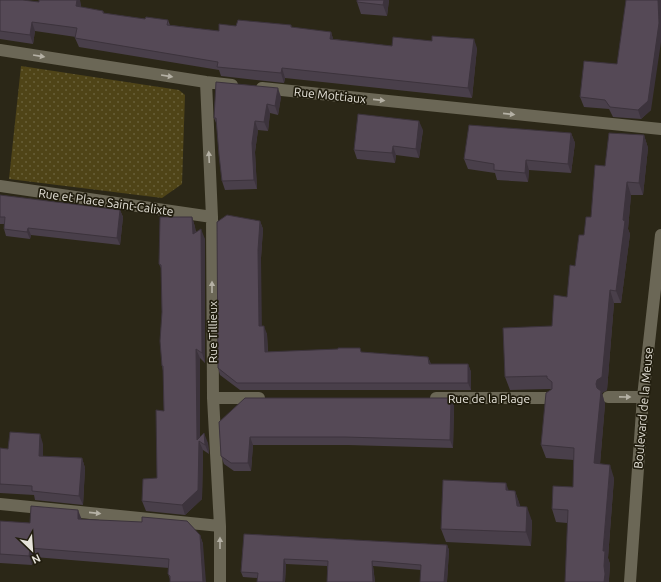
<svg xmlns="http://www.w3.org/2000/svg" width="661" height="582" viewBox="0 0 661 582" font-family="Ubuntu,sans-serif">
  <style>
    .grass { fill: url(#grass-dots) }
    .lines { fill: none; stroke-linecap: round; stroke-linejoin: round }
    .minor { stroke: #6b6756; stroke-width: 12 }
    .wall { fill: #493f4a }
    .shaded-wall { fill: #3c333c }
    .building { fill: #554956; stroke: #3c333c }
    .oneway { fill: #b5b1a5 }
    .labels { text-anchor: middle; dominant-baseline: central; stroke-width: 3.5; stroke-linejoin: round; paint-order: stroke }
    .street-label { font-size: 12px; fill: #e6e3da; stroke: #211d0e }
  </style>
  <defs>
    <pattern id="grass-dots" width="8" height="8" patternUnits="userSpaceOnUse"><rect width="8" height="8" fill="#4f4417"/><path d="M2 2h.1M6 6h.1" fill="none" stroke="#685f38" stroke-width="1.8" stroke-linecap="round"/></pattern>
  </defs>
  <rect width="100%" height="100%" fill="#2b2717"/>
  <!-- grass -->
  <path class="grass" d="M21,66L179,90L185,95L182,184L162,198L9,179Z"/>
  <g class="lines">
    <!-- minor -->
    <path class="minor" d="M0,50L206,82L232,85
      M206,82L212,217L213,398L220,526V582
      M262,88L661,129
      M0,186L212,217
      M608,397H643
      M213,398H259
      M436,398H550
      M0,504L220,526
      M630,582L643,397L661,235"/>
  </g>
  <!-- wall -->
  <path class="wall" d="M0,0L81,4V7L103,11L104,13L145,19L168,20L170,25L219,31L236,26L291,25L292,28L331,32L333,39L392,46L477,48L472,98L285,78L284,83L221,76L219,70L79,47L75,38L76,37L35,31L33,44L0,39Z
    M389,0L387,16L361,14L357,2Z
    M617,64L651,110L641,119L613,117L609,109L584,107L580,97Z
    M281,97L278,115L270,113L268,131L258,130L255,152L257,189L225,190L222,181L217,125L214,118Z
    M423,130L419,158L396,155L395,163L357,159L354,150Z
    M571,133L575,143L571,173L529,170L528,182L497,180L495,173L468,169L464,159Z
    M644,135L648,148L643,195H631L628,229L630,234L621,303H614L607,390L602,393L605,404L600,464L614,478L608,558L610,564L609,579L567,523L556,522L552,509L573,487L574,460L546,458L541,445L551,389L510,390L505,377L552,326L567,297L584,235L591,217L605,166Z
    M0,195L120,210L123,217L120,245L31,235L30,239L6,236L4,229V224H0Z
    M192,217L195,227L196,232L205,239V363L200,358V437L208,443L209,454L203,450L202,499L185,515L146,511L142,501L157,478L164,411L163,371L162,366V312L161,268L159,264Z
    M260,221L263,229L261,258V326L267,334L268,352H362L428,357L431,364H468L471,372V390H240L220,375L218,368Z
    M451,398L454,406L453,448L348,445H253L251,471H234L224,464L221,456L219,422Z
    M43,444V456L82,458L85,468L83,505L35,500L34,495L0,493V448L8,449Z
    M508,491H515L520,506L532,521L531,546L446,542L441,529Z
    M81,519L200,535L203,544L170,579L168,574L169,568L34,557L32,565L0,563V521L30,523Z
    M244,534L447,545L449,550L447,582H420L421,570L373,566L375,582H327V566L286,564L285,582H257V578L243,577L241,572Z"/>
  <!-- shaded-wall -->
  <path class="shaded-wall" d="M77,0H80L81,4L80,16L76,6Z
    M384,0H389L387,16L383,5Z
    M658,0H661V42L651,110L641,119L638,110Z
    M32,22L35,31L33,44L30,35Z
    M331,32L334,42L330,39Z
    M474,39L477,48L472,98L468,88Z
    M282,68L285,78L284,83L281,73Z
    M278,88L281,97L278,115L275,106Z
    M267,104L270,113L268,131L264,122Z
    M255,121L258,130L255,152L257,189L254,180L252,143Z
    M419,121L423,130L419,158L416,149Z
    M571,133L575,143L571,173L568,164Z
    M644,135L648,148L643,195L639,183Z
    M393,146L396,155L395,163L392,153Z
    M526,160L529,170L528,182L525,173Z
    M627,182L631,195L628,229L630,234L621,303L616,291Z
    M120,210L123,217L120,245L117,238Z
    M192,217L195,227L196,244L193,234Z
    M260,221L263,229L261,258L262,334L259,326L258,250Z
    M28,228L31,235L30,239L27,232Z
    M201,229L205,239V363L202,353Z
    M610,290L614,303L607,390L602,393L605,404L599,476L594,463L596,384Z
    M264,326L267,334L268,360L265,352Z
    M196,349L200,358V442L199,441L203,450L202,499L185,515L182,505L197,440Z
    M428,357L431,365L429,364Z
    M468,364L471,372V390L468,383Z
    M451,398L454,406L453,448L450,440Z
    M204,433L208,443L209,454L205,445Z
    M40,434L43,444V465L39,456Z
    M250,437L253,445L251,471L248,463Z
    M82,458L85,468L83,505L79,496Z
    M610,465L614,478L608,558L610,564L609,579V582H604V566L603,551Z
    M506,483L511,497L506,490Z
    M515,491L520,505L522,520L517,506Z
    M527,507L532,521L531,546L526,532Z
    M78,510L82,520L78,519Z
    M200,535L203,544L206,582H203Z
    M447,545L449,550L447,582H444Z
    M30,548L34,557L32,565L29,556Z
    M284,559L286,564L285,582H283Z
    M372,561L373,566L375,582H373Z"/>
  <!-- building -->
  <path class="building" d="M0,0H23L39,2V0H77L76,6L103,11V13L145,19L146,17L168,20L167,25L219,31V24L236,26L238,20L291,25V27L331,32L330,39L392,46L393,37L432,41V36L474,39L468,88L282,68L281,73L217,67L218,62L75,38L77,28L32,22L30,35L0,31Z
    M357,0H384L383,5L357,2Z
    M626,0H658L659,23L648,101L638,110L610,107L605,100L580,97L584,61L617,64Z
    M216,82L278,88L275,106L267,104L264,122L255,121L252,143L254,180L222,181L219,155L216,118H214Z
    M358,114L419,121L416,149L393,146L392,153L354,150Z
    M469,125L571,133L568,164L526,160L525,173L494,170V164L464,159Z
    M609,133L644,135L639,183L627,182L623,220L625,221L616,291L610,290L602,377L597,380L596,384L597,388L601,391L594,463L610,465L603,551H605L604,566L605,574L604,582H565L568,510L552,509L553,486L573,487L574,448L541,445L546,393L552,389V382L547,378V376L505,377L503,328L552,326L554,295L567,297L570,265L575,266L579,235H584L586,217H591L595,165L605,166Z
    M0,195L120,210L117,238L28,228L27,232L4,229L5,217H0Z
    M227,215L260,221L258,250L259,326H264L265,352L338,349V348H360L361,352L428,357L429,364H468V383H237L218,368L217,222Z
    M160,217H192L193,234L201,229L202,353L196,349L197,440L204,433L205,445L199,441L198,490L182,505L142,501L143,479L157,478L156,410L164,411L163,366H162L160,341L162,312L161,265L159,264Z
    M245,398H451L450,440L345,437H250L248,463H231L221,456L219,422Z
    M10,432L40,434L39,456L82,458L79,496L32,491V486L0,484V448L8,449Z
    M443,480L506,483V490L515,491L517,506L527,507L526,532L441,529Z
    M31,506L78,510V519L142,522V517L187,521L200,535L203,582H170V576L168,574L169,559L30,548L29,556L0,554V521L30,523Z
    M244,534L447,545L444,582H420L421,565L372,561L373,582H327L328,561L284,559L283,582H257L258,573L241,572Z"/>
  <!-- one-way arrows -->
  <defs><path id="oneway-solid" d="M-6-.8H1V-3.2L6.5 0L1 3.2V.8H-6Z"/></defs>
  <g class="oneway">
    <use href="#oneway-solid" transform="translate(39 56) rotate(9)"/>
    <use href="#oneway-solid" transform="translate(167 76) rotate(9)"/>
    <use href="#oneway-solid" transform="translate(379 100) rotate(6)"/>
    <use href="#oneway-solid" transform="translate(509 114) rotate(6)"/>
    <use href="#oneway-solid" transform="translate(209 157) rotate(-93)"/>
    <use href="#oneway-solid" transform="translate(212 287) rotate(-90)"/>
    <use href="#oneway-solid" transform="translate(625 397) rotate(1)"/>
    <use href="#oneway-solid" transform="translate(95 513) rotate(6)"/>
    <use href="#oneway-solid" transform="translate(220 543) rotate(-90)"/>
  </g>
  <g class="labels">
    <!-- street labels -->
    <g class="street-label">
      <text transform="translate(330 95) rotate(6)">Rue Mottiaux</text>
      <text transform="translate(106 202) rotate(8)">Rue et Place Saint-Calixte</text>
      <text transform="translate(212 332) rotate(-90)">Rue Tillieux</text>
      <text x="489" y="398">Rue de la Plage</text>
      <text transform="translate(643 408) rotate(-85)">Boulevard de la Meuse</text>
    </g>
  </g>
  <!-- north arrow -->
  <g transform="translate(32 550) rotate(155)" stroke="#211d0e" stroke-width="3" paint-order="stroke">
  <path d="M0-3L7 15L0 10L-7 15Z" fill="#e6e3da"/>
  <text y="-6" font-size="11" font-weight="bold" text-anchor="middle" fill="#e6e3da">N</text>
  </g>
</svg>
